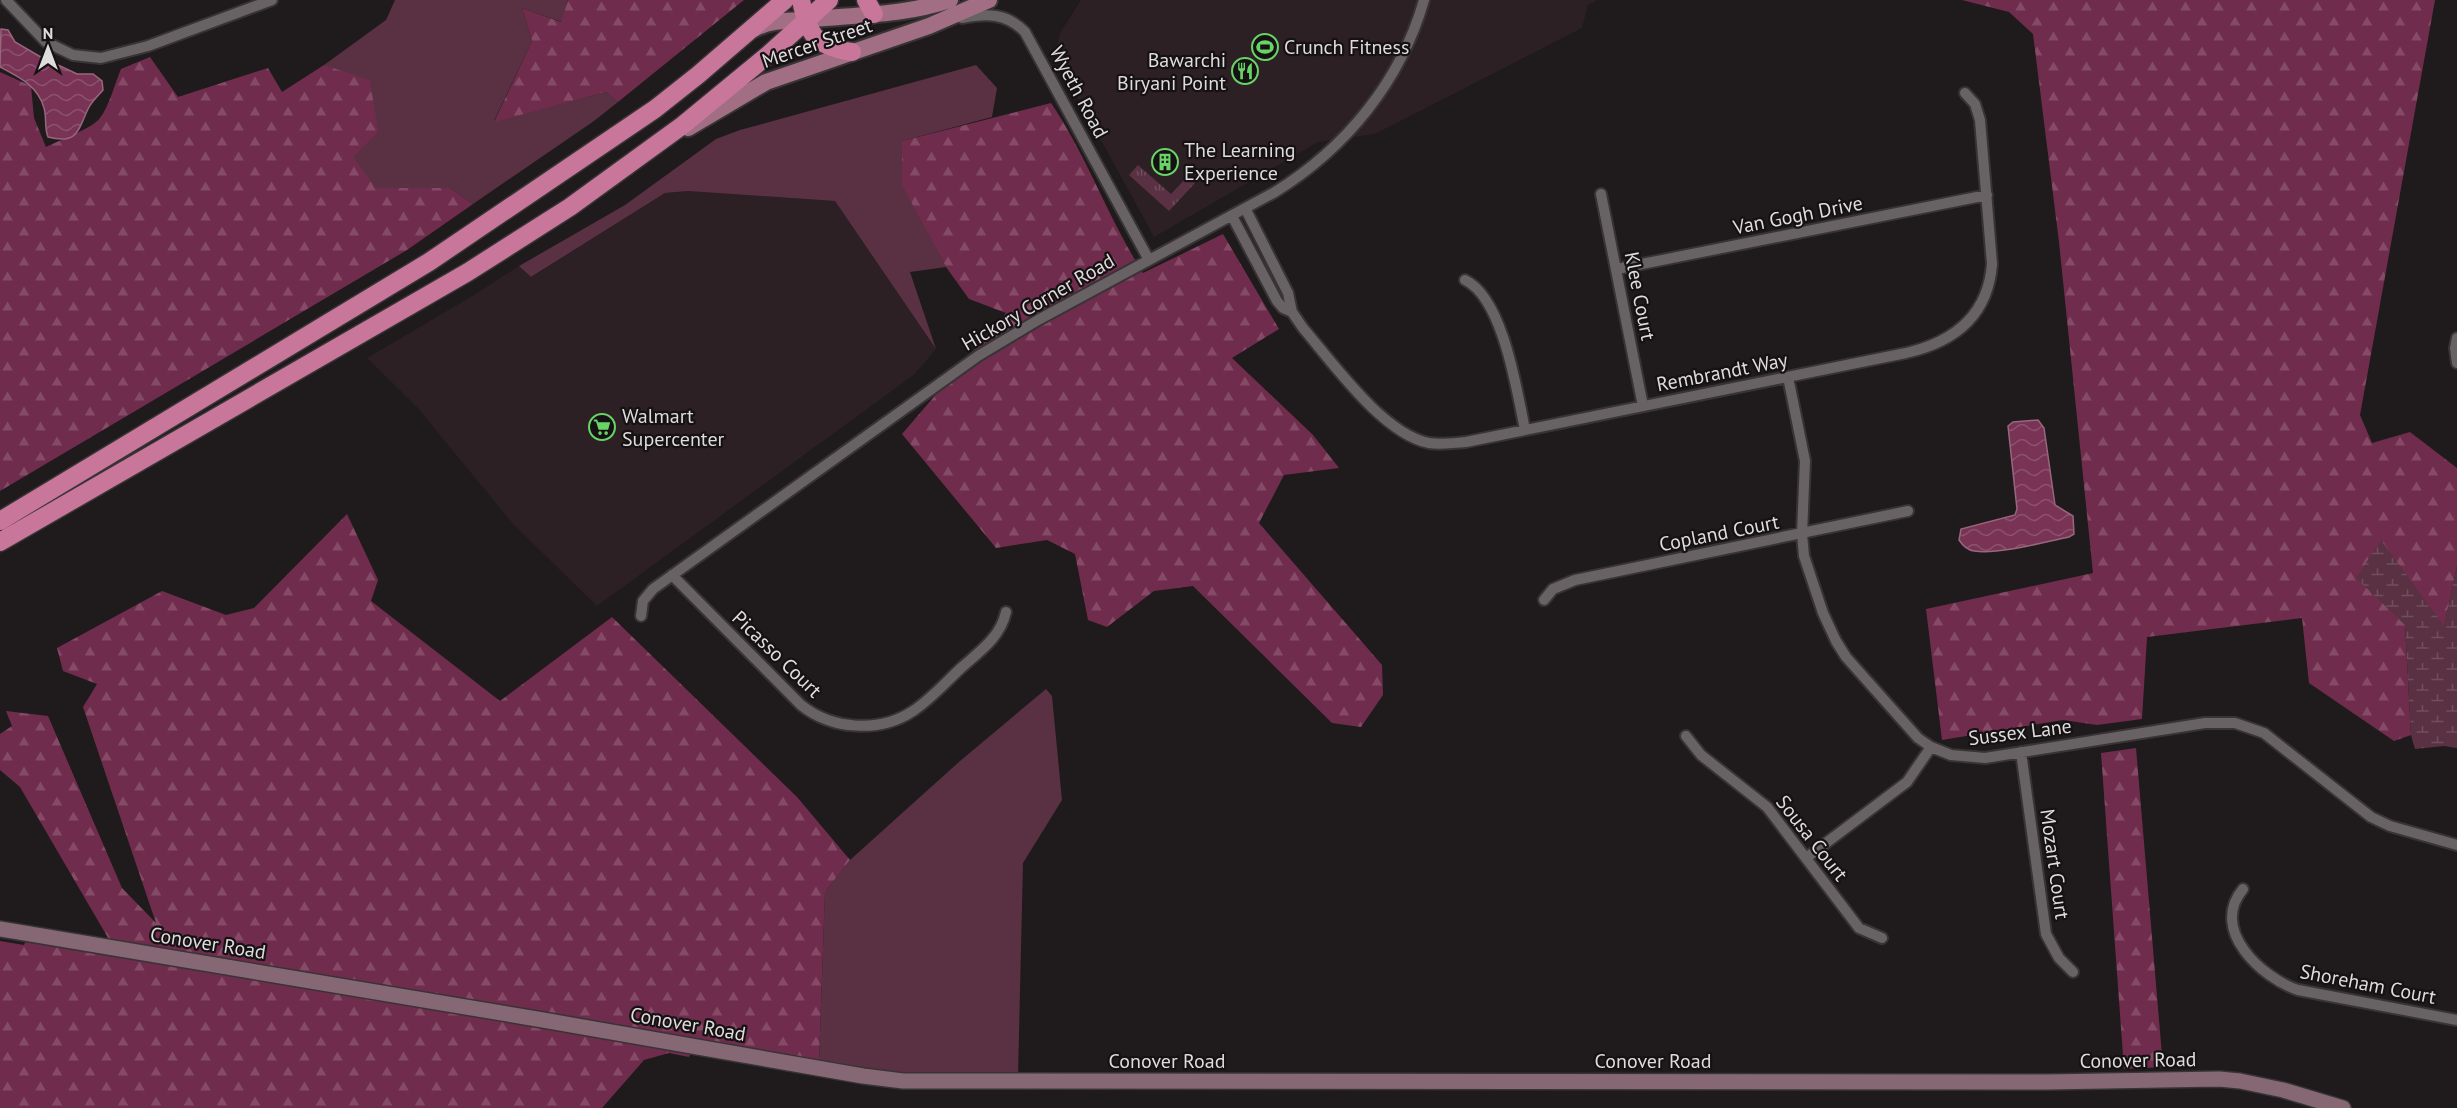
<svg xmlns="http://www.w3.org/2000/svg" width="2457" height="1108" viewBox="0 0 2457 1108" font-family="'PT Sans',sans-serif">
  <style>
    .built { fill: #2c2025 }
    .grass { fill: #593142 }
    .forest { fill: url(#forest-firs) }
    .wetland { fill: url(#wetland-marsh) }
    .park { fill: url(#park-tufts) }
    .water { fill: url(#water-waves); stroke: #98667e; stroke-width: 1.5 }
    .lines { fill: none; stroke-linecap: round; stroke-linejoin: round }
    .street-casing { stroke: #383436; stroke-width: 14 }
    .secondary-casing { stroke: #383436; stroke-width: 18 }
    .primary-casing { stroke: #383436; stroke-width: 20 }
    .highway-casing { stroke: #383436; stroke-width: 21 }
    .street { stroke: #686264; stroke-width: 10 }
    .secondary { stroke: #856874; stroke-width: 15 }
    .primary { stroke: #a26e84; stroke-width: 16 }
    .highway { stroke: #c8769a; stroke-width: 18 }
    .labels { text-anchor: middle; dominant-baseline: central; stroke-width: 4.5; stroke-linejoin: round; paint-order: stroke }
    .street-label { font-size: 20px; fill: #dfdcdd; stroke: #161113 }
    .poi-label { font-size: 20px; fill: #dfdcdd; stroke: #161113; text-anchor: start }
  </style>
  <defs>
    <pattern id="forest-firs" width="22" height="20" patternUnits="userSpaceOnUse" patternTransform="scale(1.5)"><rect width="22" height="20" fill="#702c4d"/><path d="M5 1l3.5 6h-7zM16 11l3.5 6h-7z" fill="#844a66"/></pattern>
    <pattern id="wetland-marsh" width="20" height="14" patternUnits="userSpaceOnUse" patternTransform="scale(1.5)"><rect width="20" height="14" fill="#593142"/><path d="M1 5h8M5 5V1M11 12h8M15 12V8" fill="none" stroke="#704e5d"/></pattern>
    <pattern id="park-tufts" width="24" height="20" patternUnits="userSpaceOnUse" patternTransform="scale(1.5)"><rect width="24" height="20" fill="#593142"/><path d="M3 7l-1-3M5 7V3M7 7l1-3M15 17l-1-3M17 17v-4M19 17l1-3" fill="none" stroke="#704e5d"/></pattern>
    <pattern id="water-waves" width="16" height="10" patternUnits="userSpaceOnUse" patternTransform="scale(1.5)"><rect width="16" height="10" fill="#793455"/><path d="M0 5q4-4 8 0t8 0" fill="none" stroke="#8c516d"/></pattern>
  </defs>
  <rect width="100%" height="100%" fill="#1f1a1c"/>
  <!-- built -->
  <path class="built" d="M1081,0H1597L1588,5L1582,28L1375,134L1318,142L1154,237L1055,56L1060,33Z
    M688,191L835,201L936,349L915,374L597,606L514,525L416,406L367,358L474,295L519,266L532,277L665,193Z"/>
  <!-- grass -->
  <path class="grass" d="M395,0H568L562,22L522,8L532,41L494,121L606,92L618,102L594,121L473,204L450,188L376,189L352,157L324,65L386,20Z
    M976,65L997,88L992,117L902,141L903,185L946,267L910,272L936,349L835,201L688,191L665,193L531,277L519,266L625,205L716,139L740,130Z
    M1046,689L1052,696L1062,800L1023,863L1018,1076L891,1074L819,1062L825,892L850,860L960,761Z"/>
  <!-- forest -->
  <path class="forest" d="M568,0H744L618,102L606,92L494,122L532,41L522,8L561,22Z
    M1962,0H2435L2360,415L2372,443L2410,432L2457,468V566L2444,627L2381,541L2405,625L2411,735L2394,741L2309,683L2302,618L2147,637L2142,719L2097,725L2063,720L1942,740L1926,609L2093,573L2059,242L2033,34L2009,12Z
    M150,57L178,97L268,68L282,92L324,65L370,80L378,132L353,157L376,188H450L473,204L407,250L0,491V72L31,86L34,118L46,147C58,141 93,128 100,118C109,107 115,83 121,69Z
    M1051,103C1087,156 1108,218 1143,273L1223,234L1279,329L1232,358L1313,435L1339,468L1284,475L1259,523L1382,665L1383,695L1361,727L1332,723L1193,586L1154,591L1107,627L1088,620L1075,554L1047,540L996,548L902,434L1006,313L969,299L946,267L902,185V141Z
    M347,514L378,580L371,601L500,701L612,617L797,797L850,860L825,892L819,1062L697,1039L689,1057L669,1053L644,1060L602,1108H0V941L24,945L29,932L111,943L20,787L0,770V734L12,726L6,711L48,716L122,888L156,923L83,707L97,684L63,671L57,648L162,591L226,615L254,608Z
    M2136,748L2163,1067L2124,1069L2101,753Z"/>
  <!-- wetland -->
  <path class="wetland" d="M2381,540L2444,626L2457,566V748L2444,746L2415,749L2411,735L2405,625L2356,578Z"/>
  <!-- park -->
  <path class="park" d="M1138,165L1171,194L1188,176L1195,183L1169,211L1129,175Z"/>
  <!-- water -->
  <path class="water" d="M1,29L8,30L15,42L39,56L77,74H93L102,81L103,90C98,96 91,102 88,109C78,130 78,145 48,137C44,127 47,118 44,108C38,86 19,77 0,67Z
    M2038,420L2044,428L2055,505L2073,516L2074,534L2069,537C2044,542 1998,555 1974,551C1967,550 1963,546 1959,540L1961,529L2015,515L2017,509L2008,426L2013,422Z"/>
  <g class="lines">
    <defs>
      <path id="street" d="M6,0L46,42L73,55L101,58L148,46L272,0
        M962,18C986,13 1007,13 1025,32L1149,260
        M1601,194L1643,406
        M1245,208L1288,293L1292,312L1303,328C1333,363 1383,434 1429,443C1441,445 1454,443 1466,442L1906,353C1954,342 1988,316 1992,264L1980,120L1975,104L1965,93
        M1232,216L1277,301L1283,308L1292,312
        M1617,269L1987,195
        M1465,280C1503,298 1517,391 1525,430
        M2457,338L2455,348L2457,363
        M1788,377L1805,461L1802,534L1804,556L1823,613L1836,641L1846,657L1918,738L1931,747L1951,755L1985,758L2205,723H2235L2264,733L2371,817L2390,826L2457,845
        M672,575L801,705C832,730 880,733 913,711C931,699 946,682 961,668C980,651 1000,638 1006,612
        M1544,600L1553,589L1575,580L1908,511
        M641,616L643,601L653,589L978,356L1038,320L1275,192C1346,148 1401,81 1424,0
        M1686,736L1701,755L1767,807L1859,928L1882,938
        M2021,752L2046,934L2059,958L2073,972
        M1806,858L1907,782L1931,747
        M2243,889C2209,930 2262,978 2298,990L2457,1020"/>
      <path id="secondary" d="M0,929L543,1020L863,1076L903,1081L2047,1082L2219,1079L2240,1081L2283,1090L2343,1108"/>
      <path id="primary" d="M754,29C774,18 791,22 813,19C859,15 906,15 950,0
        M688,128L766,82L929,26L989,0"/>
      <path id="highway" d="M801,0C808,35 816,47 852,52
        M866,0L874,14
        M0,521L429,262L655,109L698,75L785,0
        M0,542L468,272L570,207L683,125L768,55L829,0"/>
    </defs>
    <!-- street casing -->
    <use href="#street" class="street-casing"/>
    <!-- secondary casing -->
    <use href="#secondary" class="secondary-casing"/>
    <!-- primary casing -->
    <use href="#primary" class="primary-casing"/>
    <!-- highway casing -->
    <use href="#highway" class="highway-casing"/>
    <!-- street -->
    <use href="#street" class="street"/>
    <!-- secondary -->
    <use href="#secondary" class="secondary"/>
    <!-- primary -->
    <use href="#primary" class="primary"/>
    <!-- highway -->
    <use href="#highway" class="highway"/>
  </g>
  <!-- icons -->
  <defs>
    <symbol id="stadium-ring" viewBox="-11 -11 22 22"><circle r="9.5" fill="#161113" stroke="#68d465" stroke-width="1.5"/><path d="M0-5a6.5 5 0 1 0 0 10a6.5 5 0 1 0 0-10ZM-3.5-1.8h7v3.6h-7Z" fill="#68d465"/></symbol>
    <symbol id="restaurant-ring" viewBox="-11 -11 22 22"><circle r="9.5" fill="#161113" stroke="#68d465" stroke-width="1.5"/><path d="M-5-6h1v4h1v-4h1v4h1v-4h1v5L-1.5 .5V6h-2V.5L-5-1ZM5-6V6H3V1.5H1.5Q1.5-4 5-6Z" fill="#68d465"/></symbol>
    <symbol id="building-ring" viewBox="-11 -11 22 22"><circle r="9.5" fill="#161113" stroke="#68d465" stroke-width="1.5"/><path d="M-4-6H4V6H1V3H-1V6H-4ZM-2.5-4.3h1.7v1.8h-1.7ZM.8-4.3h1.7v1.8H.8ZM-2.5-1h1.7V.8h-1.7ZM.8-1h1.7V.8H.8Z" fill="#68d465"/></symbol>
    <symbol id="supermarket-ring" viewBox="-11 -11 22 22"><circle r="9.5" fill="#161113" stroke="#68d465" stroke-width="1.5"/><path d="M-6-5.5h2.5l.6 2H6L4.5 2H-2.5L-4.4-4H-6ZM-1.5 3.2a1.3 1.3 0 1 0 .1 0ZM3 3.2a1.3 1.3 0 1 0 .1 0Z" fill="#68d465"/></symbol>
  </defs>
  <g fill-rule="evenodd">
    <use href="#stadium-ring" x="1250" y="32" width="30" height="30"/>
    <use href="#restaurant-ring" x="1230" y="56" width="30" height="30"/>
    <use href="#building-ring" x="1150" y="147" width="30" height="30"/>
    <use href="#supermarket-ring" x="587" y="412" width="30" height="30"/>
  </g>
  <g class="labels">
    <!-- street labels -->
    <g class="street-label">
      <text transform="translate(817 43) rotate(-19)">Mercer Street</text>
      <text transform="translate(1079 92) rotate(62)">Wyeth Road</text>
      <text transform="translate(1798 215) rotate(-11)">Van Gogh Drive</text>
      <text transform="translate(1640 296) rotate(79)">Klee Court</text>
      <text transform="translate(1038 302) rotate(-30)">Hickory Corner Road</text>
      <text transform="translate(1722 372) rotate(-11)">Rembrandt Way</text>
      <text transform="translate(1719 533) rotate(-11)">Copland Court</text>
      <text transform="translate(777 654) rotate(44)">Picasso Court</text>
      <text transform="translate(2020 732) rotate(-7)">Sussex Lane</text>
      <text transform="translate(1812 838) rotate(52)">Sousa Court</text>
      <text transform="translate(2055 864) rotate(82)">Mozart Court</text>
      <text transform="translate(208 943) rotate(9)">Conover Road</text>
      <text transform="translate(2368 984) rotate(11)">Shoreham Court</text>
      <text transform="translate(688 1024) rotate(10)">Conover Road</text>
      <text transform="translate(2138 1060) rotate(-1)">Conover Road</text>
      <text x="1167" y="1061">Conover Road</text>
      <text x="1653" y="1061">Conover Road</text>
    </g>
    <!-- poi labels -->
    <g class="poi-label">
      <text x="1284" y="47">Crunch Fitness</text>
      <text x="1226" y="60" text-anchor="end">Bawarchi<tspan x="1226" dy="23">Biryani Point</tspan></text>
      <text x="1184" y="150">The Learning<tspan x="1184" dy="23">Experience</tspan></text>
      <text x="622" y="416">Walmart<tspan x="622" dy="23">Supercenter</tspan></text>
    </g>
  </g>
  <!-- north arrow -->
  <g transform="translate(48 48)" stroke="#161113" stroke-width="4.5" paint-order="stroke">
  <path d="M0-4.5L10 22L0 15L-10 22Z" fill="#dfdcdd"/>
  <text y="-9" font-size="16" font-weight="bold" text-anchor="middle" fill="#dfdcdd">N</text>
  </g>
</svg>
